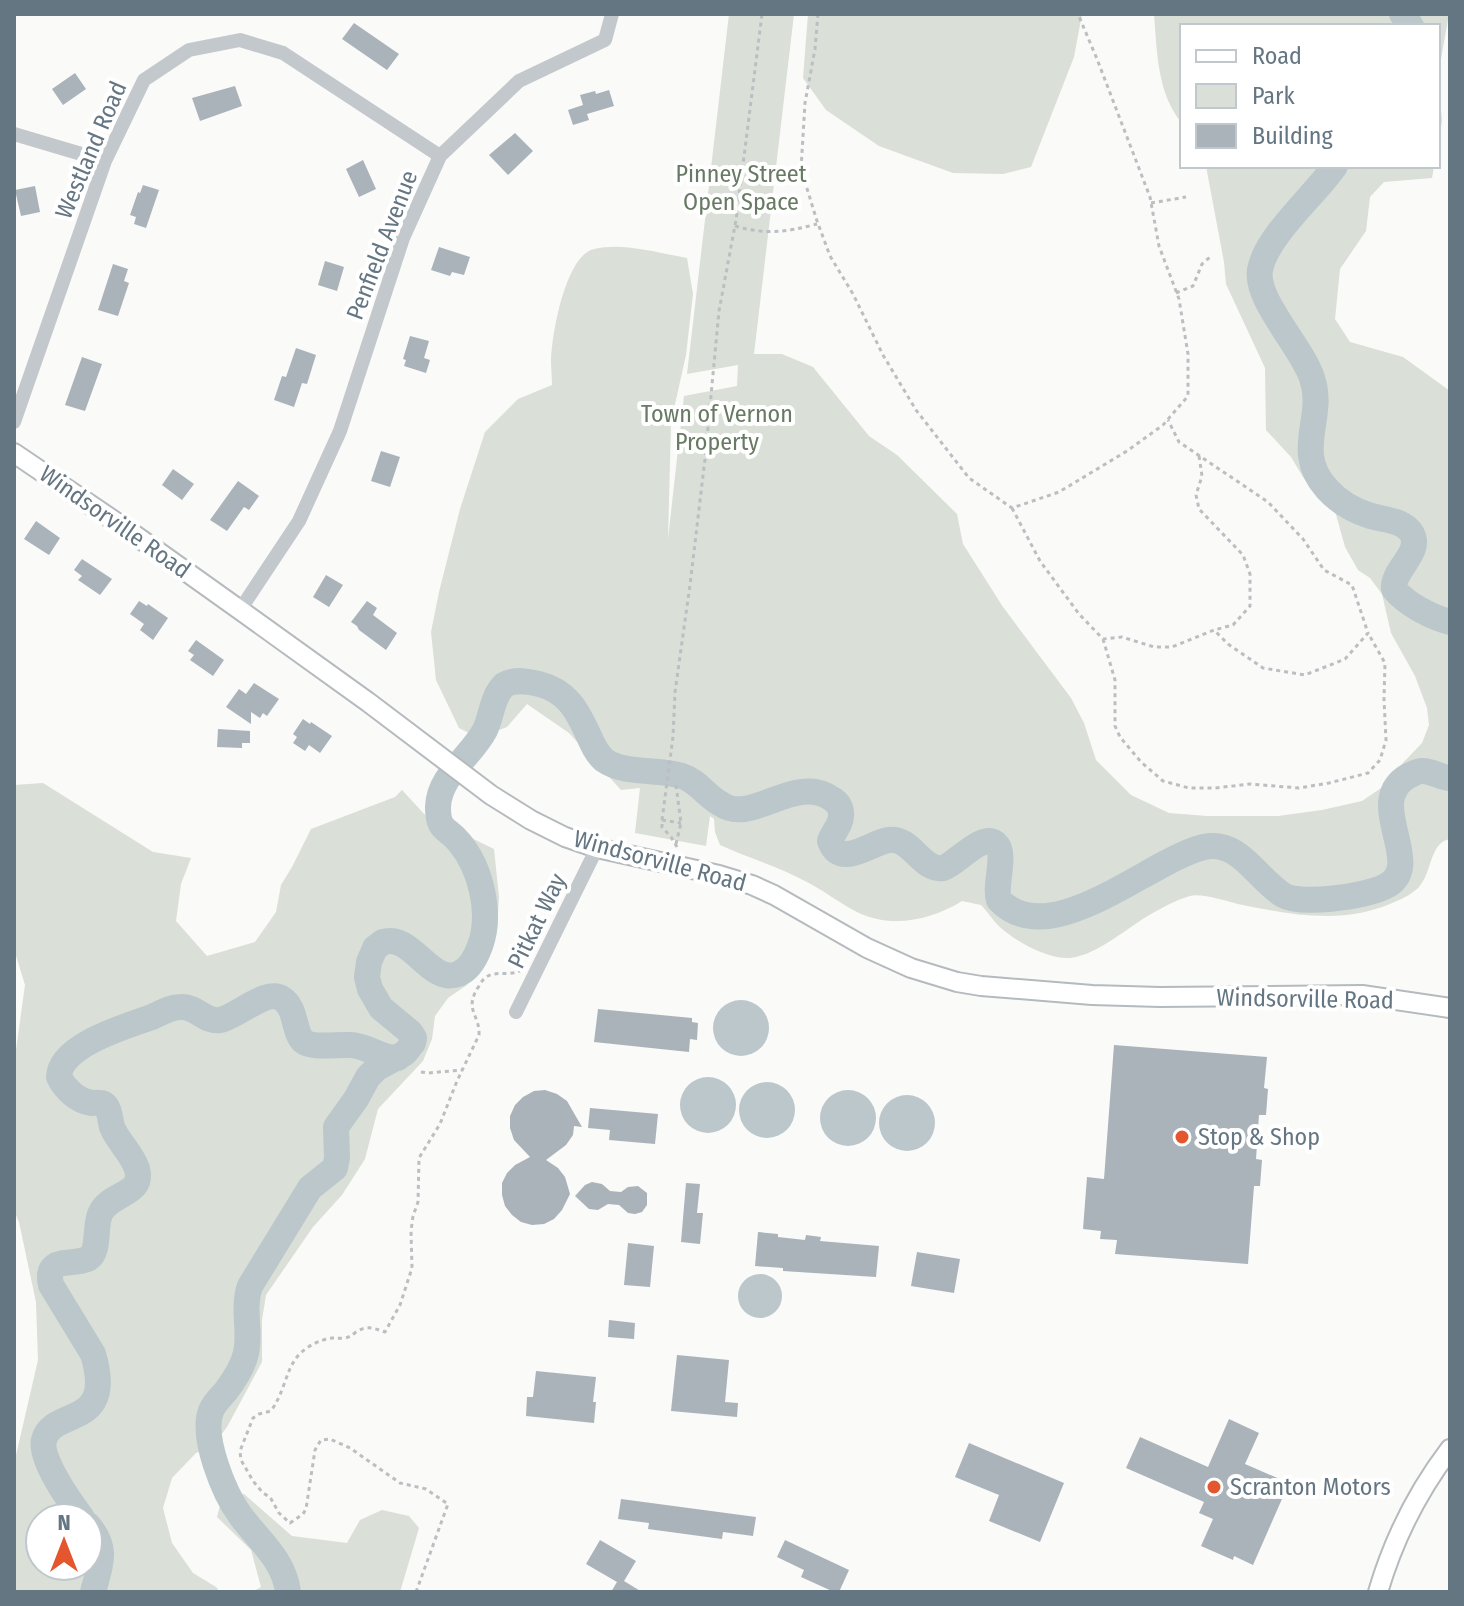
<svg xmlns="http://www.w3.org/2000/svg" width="1464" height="1606" viewBox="0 0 1464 1606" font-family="'Fira Sans Condensed',sans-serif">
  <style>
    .green { fill: #dadfd7; fill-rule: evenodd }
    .water { fill: #bbc7cb }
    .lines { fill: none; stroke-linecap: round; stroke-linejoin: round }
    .river { stroke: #bbc7cb; stroke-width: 26 }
    .building { fill: #aab3b9 }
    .major-casing { stroke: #b5babe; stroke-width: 22 }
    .path { stroke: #bbbfc2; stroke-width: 3; stroke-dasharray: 4 4; stroke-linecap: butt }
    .minor { stroke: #c3c8cc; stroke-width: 14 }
    .major { stroke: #fff; stroke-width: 18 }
    .poi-dot { fill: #e4572e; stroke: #fff; stroke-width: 3 }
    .labels { text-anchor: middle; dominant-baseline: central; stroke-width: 8; stroke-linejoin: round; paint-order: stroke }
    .street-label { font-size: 24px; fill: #657683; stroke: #fff }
    .park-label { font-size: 24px; fill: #687a64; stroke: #fff }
    .poi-label { font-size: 24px; fill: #657683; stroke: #fff; text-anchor: start }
  </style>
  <rect width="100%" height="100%" fill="#fafaf8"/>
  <!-- green -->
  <path class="green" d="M729,14H794L754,354H782L813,367L869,436L897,455L957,514L963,544L1003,607L1071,698L1084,723L1096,760L1131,795L1169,813L1207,816H1278L1322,810L1362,801L1384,786L1398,768L1422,743L1429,725L1427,708L1415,676L1391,633L1382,594L1370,578L1358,570L1345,547L1335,511L1303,477L1291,457L1266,430L1265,368L1226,284L1224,262L1206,166H1434L1432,178L1384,182L1370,197L1366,231L1340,269L1335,319L1350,342L1403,357L1450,391V839C1429,843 1433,871 1419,887C1414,892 1405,898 1399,900C1345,926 1293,915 1238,904C1226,901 1201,893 1190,896C1176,900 1159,909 1146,917C1125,930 1091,959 1066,958C1044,957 1017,942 1001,928C993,921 988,912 981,905L962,901C930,921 889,929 855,911C838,902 823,890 807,882C779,867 749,858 720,845L715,832L714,819L710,816L706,846L635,833L640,788L621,790L569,733L527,704L507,727L479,738L459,728L436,680L431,632L439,592L460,509L485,432L518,399L552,385C552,377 551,368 551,360C552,334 565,256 594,249C623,242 658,253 687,258L693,294L686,355L671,422L668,539L684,396L737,386L738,365L687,374Z
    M808,14H1082L1074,57L1031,167L1003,174L953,173L879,146L826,110L803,78Z
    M1154,14H1449L1438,76L1442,121L1438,146V26H1182V123C1157,94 1157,51 1154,14Z
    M43,783L153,852L191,858L181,884L176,921L207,956L255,942L276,912L281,885L292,867L311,829L395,797L402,790L426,816L494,849L499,897L497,928L484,956L467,985L448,998L435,1016L432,1039L423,1061L378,1109L365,1159L342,1195L313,1227L266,1295L262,1320V1362L227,1427L212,1447L196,1453L172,1478L163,1508L172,1543L193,1573L216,1587L220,1592H14V1464L38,1360L36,1302L19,1222L14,1211L16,1050L25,985L14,949V785ZM40,1518H88V1566H40Z
    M244,1494L292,1536L347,1543L360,1520L382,1510L409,1516L419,1528L400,1592H252L261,1587L251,1550L217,1517L222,1498Z"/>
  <!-- water -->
  <path class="water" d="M713 1028a28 28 0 1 1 56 0a28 28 0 1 1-56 0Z
    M680 1105a28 28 0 1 1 56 0a28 28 0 1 1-56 0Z
    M739 1110a28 28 0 1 1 56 0a28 28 0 1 1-56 0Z
    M820 1118a28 28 0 1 1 56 0a28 28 0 1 1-56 0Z
    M879 1123a28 28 0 1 1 56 0a28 28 0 1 1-56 0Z
    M738 1296a22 22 0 1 1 44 0a22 22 0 1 1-44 0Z"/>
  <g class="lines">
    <!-- river -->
    <path class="river" d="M1402,14L1411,26
      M1335,166C1315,195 1266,236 1260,270C1255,300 1302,347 1312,378C1326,419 1292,450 1327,489C1338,501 1352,510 1368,515C1381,520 1404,519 1412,534C1422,553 1392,570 1394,589C1406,604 1431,617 1450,622
      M82,1518C71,1503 39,1459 44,1440C52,1407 116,1430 93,1354L51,1285C44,1254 75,1267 89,1258C100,1251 94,1224 101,1212C112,1192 144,1195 137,1169C132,1153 118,1142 112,1127C110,1120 110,1108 104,1104C101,1102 95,1103 92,1103C77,1101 65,1089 59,1077C60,1045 127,1026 152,1017C161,1013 170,1007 181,1007C196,1006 206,1023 220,1020C236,1017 266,989 281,998C297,1007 293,1031 303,1041C312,1049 340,1044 351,1045C368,1046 382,1059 398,1058
      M88,1525C109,1549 100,1565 93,1592
      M288,1592C284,1559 258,1540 240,1515C224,1493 201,1437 211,1411C214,1403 221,1397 226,1391C235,1379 243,1367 246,1353C251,1331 242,1308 250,1286L310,1188L335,1168L337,1158L336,1127L356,1099L368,1077L377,1068L405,1053L413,1043L414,1038L410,1032L381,1008L370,989L367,977L369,962L375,948L383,942C412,933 430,985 458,974C469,970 476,957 480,946C492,914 481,868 459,842C447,827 438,832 438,807C439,775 471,757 485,730C492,715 492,697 504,685C515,679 527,681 539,684C567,691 577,710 588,734C592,743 596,753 604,760C625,775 658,768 682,776C698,781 706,796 721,804C728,809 736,810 744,809C772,805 804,779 832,799C837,802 841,807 841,814C842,824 833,832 830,841C840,870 871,842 889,840C912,837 921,871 943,868C956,865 983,830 997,845C1006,856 994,886 999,900C1050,954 1151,859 1204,847C1239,839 1257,879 1283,895C1301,906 1365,896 1384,887C1428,867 1365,806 1405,778C1410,775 1415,772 1421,771C1432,770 1440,778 1450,778"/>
  </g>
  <!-- building -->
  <path class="building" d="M354,23L399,54L387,70L342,39Z
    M75,73L86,89L63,105L52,89Z
    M235,86L242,106L200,121L192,98Z
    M609,90L614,106L587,114L589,120L573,125L568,110L583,105L580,95L595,91L596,94Z
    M515,133L533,151L508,175L489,155Z
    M363,160L376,189L359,197L346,169Z
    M143,185L159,190L146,228L134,224L136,217L130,215L138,192L140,193Z
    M35,186L40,212L21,216L15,190Z
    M439,247L470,257L464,275L452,272L450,276L431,270Z
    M325,261L344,267L337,291L318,285Z
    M113,264L128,269L124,281L129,283L118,316L98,310Z
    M410,336L429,341L424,358L430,360L426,373L404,366L406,360L403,359Z
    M296,348L316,355L307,384L302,383L294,407L274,400L282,376L286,377Z
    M82,357L102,364L85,411L65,405Z
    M381,451L400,457L390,487L371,481Z
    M173,469L194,484L182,500L162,485Z
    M238,481L259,496L249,510L244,507L227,531L210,520Z
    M36,521L60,538L49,555L24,539Z
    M82,559L112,579L100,595L78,580L82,576L74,570Z
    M326,575L343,585L329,607L313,597Z
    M139,601L147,606L148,604L168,618L153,640L140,630L144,624L130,614Z
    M367,601L377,608L373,615L397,633L386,650L359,630L357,626L351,622Z
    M196,640L224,660L213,676L190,660L194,655L188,651Z
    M254,683L279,699L267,716L263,713L260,718L251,712V724L226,707L239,689L246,694Z
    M303,719L310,724L311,722L332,736L320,753L309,745L305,751L293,743L297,737L293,734Z
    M218,729L250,731V743H242V748L217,747Z
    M598,1009L692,1018V1022L698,1023L697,1040L690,1039L689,1052L594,1042Z
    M1114,1045L1267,1057L1264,1088L1268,1089L1266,1115H1259L1256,1159L1262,1160L1260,1186H1254L1248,1264L1115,1254L1117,1240L1100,1239L1101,1231L1083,1229L1087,1177L1104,1179Z
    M545,1090L557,1094L567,1101L582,1127L574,1126L573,1135L566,1145L546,1160L558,1168L565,1177L570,1194L562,1210L554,1219L544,1224L532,1225L521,1222L512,1215L505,1206L502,1195V1183L507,1173L515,1165L530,1157L514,1140L510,1128V1116L515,1105L523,1097L534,1091Z
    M590,1108L658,1114L655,1144L609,1140L610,1130L588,1128Z
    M592,1182L602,1184L610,1191L621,1192L628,1187L638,1186L647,1193V1205L642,1212L635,1214L628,1213L619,1205L608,1204L598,1210L589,1209L575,1196L585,1185Z
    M686,1183L700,1184L697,1213H703L700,1244L681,1242Z
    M758,1232L778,1234V1237L805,1240L806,1235L821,1237L820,1241L879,1246L876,1277L783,1271V1268L755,1266Z
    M628,1243L654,1246L650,1287L624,1285Z
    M917,1252L960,1259L954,1293L911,1286Z
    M609,1320L635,1323L634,1339L608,1337Z
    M677,1355L729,1360L725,1402L738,1403L737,1417L671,1411Z
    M536,1371L596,1377L593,1402H596L594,1423L526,1416L527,1397H533Z
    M1229,1419L1259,1433L1245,1464L1289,1483L1253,1565L1234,1556L1233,1560L1201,1546L1213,1519L1199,1513L1204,1502L1126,1468L1140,1437L1208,1467Z
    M969,1443L1064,1483L1040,1542L989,1521L999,1495L955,1477Z
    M621,1499L756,1517L753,1536L723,1532L722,1539L648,1529L649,1523L618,1519Z
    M600,1540L636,1561L624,1581L642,1592H611L617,1582L586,1564Z
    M785,1540L849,1570L839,1592H834L801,1577L804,1570L777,1557Z"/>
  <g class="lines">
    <defs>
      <path id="major" d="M14,453L132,533L240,610L368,702L491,795L531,820L565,837L597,848L719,875L752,885L774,895L867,948L911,968L957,982L981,986L1092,995L1160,997L1362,995L1450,1008
        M1378,1592C1393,1541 1418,1491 1450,1449"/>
    </defs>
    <!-- major casing -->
    <use href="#major" class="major-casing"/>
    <!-- path -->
    <path class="path" d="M818,14L815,49L805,103L801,169L817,221L830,256L853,294L883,355L916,410L969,478L1012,508L1059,492L1127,451L1163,425L1188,396V354L1179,299L1159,246L1150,197L1097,59L1078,14
      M1151,203L1186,197
      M735,226C765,235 787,232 817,224
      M1176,293L1193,286L1202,264L1210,257
      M1199,456L1202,476L1196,495L1199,509L1243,555L1250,574V606L1233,625L1214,630
      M1012,508L1040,561L1079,614L1103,639L1122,637L1154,647H1172L1214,630L1228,644L1263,668L1305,675L1345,659L1368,633L1352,585L1324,570L1303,539L1268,502L1179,442L1168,420
      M1103,639L1115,680V726L1120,737L1141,762L1163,781L1189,788H1215L1250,784L1299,788L1329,783L1368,773L1380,760L1386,740L1384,699L1385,663L1368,633
      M676,785L681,823L676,844
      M662,820L681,823
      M677,847L671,837L662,827V820L673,737L675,692L690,585L705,459L719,311L736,220L762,14
      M528,954L521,943L539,929
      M421,1072L428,1073L462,1070
      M416,1592L448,1504L426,1489L400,1483L350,1448L330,1439L321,1440L315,1450L306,1509L303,1514L290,1523L279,1513L270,1497L263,1493L253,1481L241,1460L240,1451L253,1418L259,1414L271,1411C292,1381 282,1353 326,1339C332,1337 338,1339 345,1338C350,1337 352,1335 356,1332C367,1325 373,1328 385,1332L400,1305L412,1268L411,1231L413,1216L418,1202L419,1158L440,1124L457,1081L479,1035C480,1014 463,1010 479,986C481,982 484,978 488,976C497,971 509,976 520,971"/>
    <!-- minor -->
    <path class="minor" d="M14,134L105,161
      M14,422L105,161L144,80L189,50L240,40L283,53L440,156
      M240,610L299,521L340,431L403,238L440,156L519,81L605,40L612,14
      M516,1012L597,848"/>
    <!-- major -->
    <use href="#major" class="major"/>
  </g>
  <!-- markers -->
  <g class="poi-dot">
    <circle cx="1182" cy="1137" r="8"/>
    <circle cx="1214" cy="1487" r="8"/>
  </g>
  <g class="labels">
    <!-- street labels -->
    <g class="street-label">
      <text transform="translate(91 150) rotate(-67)">Westland Road</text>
      <text transform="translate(382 245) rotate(-69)">Penfield Avenue</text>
      <text transform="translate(115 522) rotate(35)">Windsorville Road</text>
      <text transform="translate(660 861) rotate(15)">Windsorville Road</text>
      <text transform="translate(537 921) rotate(-64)">Pitkat Way</text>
      <text transform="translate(1305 999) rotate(1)">Windsorville Road</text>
    </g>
    <!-- park labels -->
    <g class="park-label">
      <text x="741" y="174">Pinney Street<tspan x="741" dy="28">Open Space</tspan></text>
      <text x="717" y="414">Town of Vernon<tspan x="717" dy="28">Property</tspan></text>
    </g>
    <!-- poi labels -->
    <g class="poi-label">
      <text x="1198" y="1137">Stop &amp; Shop</text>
      <text x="1230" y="1487">Scranton Motors</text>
    </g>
  </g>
  <!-- border -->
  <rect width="1464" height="1606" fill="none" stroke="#657683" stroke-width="32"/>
  <!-- legend -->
  <rect x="1180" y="24" width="260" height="144" fill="#ffffff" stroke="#c1c8cd" stroke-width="2"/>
  <rect x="1196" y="50" width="40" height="12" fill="#ffffff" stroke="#c1c8cd" stroke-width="2"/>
  <text x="1252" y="64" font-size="24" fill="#657683">Road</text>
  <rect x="1196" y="84" width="40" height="24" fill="#dadfd7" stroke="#c1c8cd" stroke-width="2"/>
  <text x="1252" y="104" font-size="24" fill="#657683">Park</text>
  <rect x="1196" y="124" width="40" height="24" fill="#aab3b9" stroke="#c1c8cd" stroke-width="2"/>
  <text x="1252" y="144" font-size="24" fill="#657683">Building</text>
  <!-- north arrow -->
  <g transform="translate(64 1542)"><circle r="38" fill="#ffffff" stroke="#c1c8cd" stroke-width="2"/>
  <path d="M0-6L14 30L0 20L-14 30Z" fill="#e4572e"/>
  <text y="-12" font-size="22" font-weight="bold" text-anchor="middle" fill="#657683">N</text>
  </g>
</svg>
